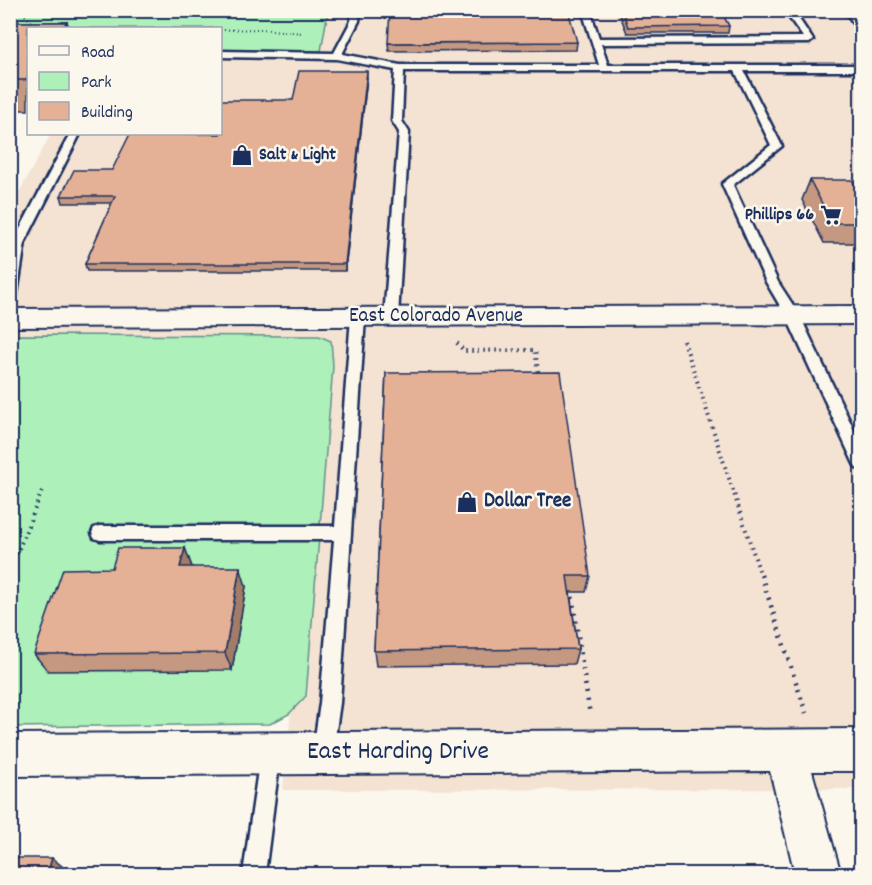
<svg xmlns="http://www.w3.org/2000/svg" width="872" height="885" viewBox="0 0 872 885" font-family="Dekko,sans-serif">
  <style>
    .built { fill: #f4e2d2 }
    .green { fill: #adf0ba; stroke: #64908c; stroke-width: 1.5 }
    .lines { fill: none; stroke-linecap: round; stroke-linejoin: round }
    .service-casing { stroke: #1b2f5e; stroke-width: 5 }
    .minor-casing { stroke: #1b2f5e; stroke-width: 4 }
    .secondary-casing { stroke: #1b2f5e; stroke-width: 5 }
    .path-far2 { stroke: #1b2f5e; stroke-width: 2; stroke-dasharray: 1 3; stroke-linecap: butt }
    .path-far1 { stroke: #1b2f5e; stroke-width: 4; stroke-dasharray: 1.5 4.5; stroke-linecap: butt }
    .path { stroke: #1b2f5e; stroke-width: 4.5; stroke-dasharray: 2 6; stroke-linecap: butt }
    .service { fill: #fbf7ec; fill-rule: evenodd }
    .minor { fill: #fbf7ec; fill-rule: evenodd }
    .secondary { fill: #fbf7ec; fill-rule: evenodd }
    .wall { fill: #c49881; stroke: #1b2f5e; stroke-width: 1.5 }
    .shaded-wall { fill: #a07c69; stroke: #1b2f5e; stroke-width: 1.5 }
    .building { fill: #e4b196; stroke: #1b2f5e; stroke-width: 1.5 }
    .labels { text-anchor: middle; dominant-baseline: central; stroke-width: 5; stroke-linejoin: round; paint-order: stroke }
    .far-poi-label { font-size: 18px; font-weight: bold; fill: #1b2f5e; stroke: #fbf7ec; text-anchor: start }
    .street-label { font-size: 21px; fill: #1b2f5e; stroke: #fbf7ec }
    .poi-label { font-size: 21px; font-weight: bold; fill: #1b2f5e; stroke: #fbf7ec; text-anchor: start }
    .near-street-label { font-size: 26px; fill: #1b2f5e; stroke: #fbf7ec }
  </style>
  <rect width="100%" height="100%" fill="#fbf7ec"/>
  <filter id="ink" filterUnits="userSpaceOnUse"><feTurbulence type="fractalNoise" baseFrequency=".0167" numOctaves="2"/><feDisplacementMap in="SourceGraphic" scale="12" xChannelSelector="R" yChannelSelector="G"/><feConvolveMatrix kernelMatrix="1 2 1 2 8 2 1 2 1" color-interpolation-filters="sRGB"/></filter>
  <g filter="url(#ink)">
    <!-- built -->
    <path class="built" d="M328,11H861V789L283,790L328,340L11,345V207L51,134H220L221,51H321Z"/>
    <!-- green -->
    <path class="green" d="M11,11H328L321,51H221L220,28H28L11,49Z
      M10,335L304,336H319L331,341L333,366L306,696L289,714L270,724L11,727Z"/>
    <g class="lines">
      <defs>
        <path id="service" d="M352,10H360L359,21L342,54L400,65H599L582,10H590L599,38L803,37L784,10H793L813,40L809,43L601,44L608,65H862V71H744L782,146L733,185L778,282L800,316L862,447V470L857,468L854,464L786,316L766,282L722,184L771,145L735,71H404L402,121L409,132L398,317L391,321L384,317L399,132L392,121L395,70L337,59L220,57V51L334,53L351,21Z
          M70,134H80L25,242L16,301L10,305V258L13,242Z
          M358,313L365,317L340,703L333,751L330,758L323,761L316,758L313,751L320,703L334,540H100L94,538L92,533L94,528L100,526H335L351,317Z
          M270,746L277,749L280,756L265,874H243L260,756L263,749Z"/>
        <path id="minor" d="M862,306V324L10,327V309Z
          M862,729V771H812L841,874H795L770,771L10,776V734Z"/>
        <path id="secondary" d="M844,10H862V26L855,25Z"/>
      </defs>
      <!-- service casing -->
      <use href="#service" class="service-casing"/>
      <!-- minor casing -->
      <use href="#minor" class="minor-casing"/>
      <!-- secondary casing -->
      <use href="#secondary" class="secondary-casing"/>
      <!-- path-far2 -->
      <path class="path-far2" d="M19,10L34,24
        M220,30L261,29L303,33"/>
      <!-- path-far1 -->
      <path class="path-far1" d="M684,341L761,576
        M457,343L464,351L535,350L539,377
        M10,571L42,491"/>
      <!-- path -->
      <path class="path" d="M761,575L806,713
        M571,589L590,715"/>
      <!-- service -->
      <use href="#service" class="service"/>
      <!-- minor -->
      <use href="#minor" class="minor"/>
      <!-- secondary -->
      <use href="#secondary" class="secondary"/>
    </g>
    <!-- wall -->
    <path class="wall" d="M618,10H720L729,26L728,33H627Z
      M10,22H67L69,28H28V110H10Z
      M577,42L576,50L389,51L388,43Z
      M367,78L345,271H87L85,264L112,203H63L61,196L112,170L293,100Z
      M810,180L861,196V243H824L802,200Z
      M386,373L590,576L586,592H570L578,649L574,664L376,666L374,651Z
      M185,548L192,567L246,586L232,670L48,671L34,654L112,568Z"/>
    <!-- shaded-wall -->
    <path class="shaded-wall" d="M67,22L69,28H62Z
      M367,71V78L345,271V264Z
      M185,548L192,567L188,586L180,567Z
      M240,567L246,586L232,670L225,653Z
      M52,858L62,866L60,874H47Z"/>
    <!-- building -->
    <path class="building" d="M390,10H568L577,42L388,43Z
      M622,10H720L729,26L628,27Z
      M10,22H67L62,28H28V77L26,80H10Z
      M299,71H367L345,264H85L115,196H61L74,170H112L130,134H220V100H293Z
      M810,180H852L861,196V223H832Z
      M560,372L590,576H567L578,649L374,651L386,373Z
      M118,548H185L180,567H240L225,653L34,654L63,569L112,568Z
      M10,858H52L47,874H183H10Z"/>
  </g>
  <!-- icons -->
  <defs>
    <symbol id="shop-bare" viewBox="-9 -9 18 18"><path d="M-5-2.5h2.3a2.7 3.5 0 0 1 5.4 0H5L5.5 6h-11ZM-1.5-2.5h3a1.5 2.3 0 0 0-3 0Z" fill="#1b2f5e" stroke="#fbf7ec" stroke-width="2.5" paint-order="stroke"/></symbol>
    <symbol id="supermarket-bare" viewBox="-9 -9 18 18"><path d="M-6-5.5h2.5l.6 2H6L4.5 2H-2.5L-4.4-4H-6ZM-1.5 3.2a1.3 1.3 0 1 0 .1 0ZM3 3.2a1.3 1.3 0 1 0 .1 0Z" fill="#1b2f5e" stroke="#fbf7ec" stroke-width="2.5" paint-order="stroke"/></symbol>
  </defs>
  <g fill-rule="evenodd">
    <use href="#shop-bare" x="227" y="140" width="30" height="30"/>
    <use href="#supermarket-bare" x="816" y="200" width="30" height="30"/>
    <use href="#shop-bare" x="452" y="487" width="30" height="30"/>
  </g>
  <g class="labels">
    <!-- far-poi labels -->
    <g class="far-poi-label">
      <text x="259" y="155">Salt &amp; Light</text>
      <text x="814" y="215" text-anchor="end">Phillips 66</text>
    </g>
    <!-- street labels -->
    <g class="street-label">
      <text x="436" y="317">East Colorado Avenue</text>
    </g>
    <!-- poi labels -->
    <g class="poi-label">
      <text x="484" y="502">Dollar Tree</text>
    </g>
    <!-- near-street labels -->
    <g class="near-street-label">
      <text x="398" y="752">East Harding Drive</text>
    </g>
  </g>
  <!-- margin -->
  <rect width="872" height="885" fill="none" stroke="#fbf7ec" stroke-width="36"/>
  <rect x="18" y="18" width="836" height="849" fill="none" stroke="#1b2f5e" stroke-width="2" filter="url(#ink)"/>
  <!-- legend -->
  <rect x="27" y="27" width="195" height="108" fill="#fbf7ec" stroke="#a1a7b3" stroke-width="1.5"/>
  <rect x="39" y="46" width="30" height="9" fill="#fbf7ec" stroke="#a1a7b3" stroke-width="1.5"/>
  <text x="81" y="57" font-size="18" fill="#1b2f5e">Road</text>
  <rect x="39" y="72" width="30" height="18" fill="#adf0ba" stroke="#a1a7b3" stroke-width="1.5"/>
  <text x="81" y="87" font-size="18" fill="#1b2f5e">Park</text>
  <rect x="39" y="102" width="30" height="18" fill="#e4b196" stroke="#a1a7b3" stroke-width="1.5"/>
  <text x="81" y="117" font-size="18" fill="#1b2f5e">Building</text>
</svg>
